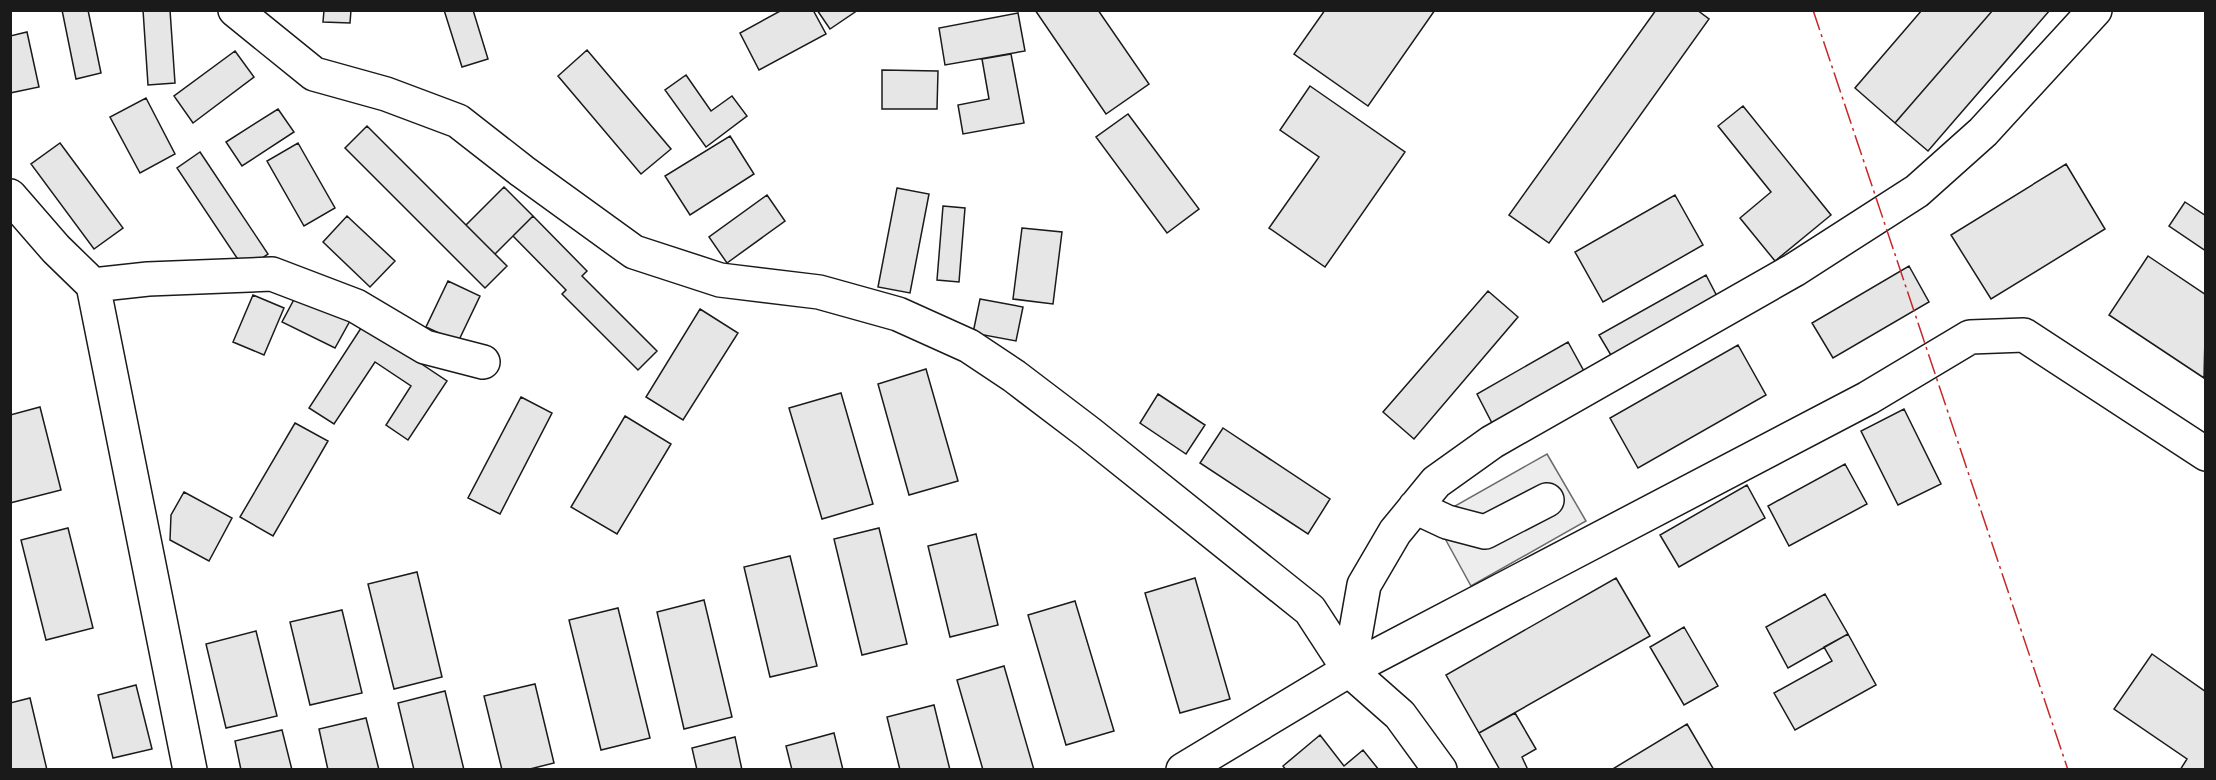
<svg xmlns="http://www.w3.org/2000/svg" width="2216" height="780" viewBox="0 0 2216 780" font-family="'Exo 2',sans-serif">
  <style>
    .built { fill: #ededed; stroke: #6a6a6a; stroke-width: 1.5 }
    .building { fill: #e6e6e6; stroke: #1a1a1a; stroke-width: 1.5 }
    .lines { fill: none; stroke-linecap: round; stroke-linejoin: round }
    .minor-casing { stroke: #1a1a1a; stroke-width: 36 }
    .minor { stroke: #fff; stroke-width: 33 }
    .power { stroke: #c62828; stroke-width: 1.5; stroke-dasharray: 21 4.5 3 4.5; stroke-linecap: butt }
  </style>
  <rect width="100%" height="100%" fill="#fff"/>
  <!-- built -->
  <path class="built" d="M1547,454L1586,521L1471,586L1442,533L1455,506Z"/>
  <!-- building -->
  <path class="building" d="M62,10H88L101,73L76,79Z
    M143,10H170L175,83L148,85Z
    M324,10H351L350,23L323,22Z
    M444,10H473L488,59L462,67Z
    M782,10H813L826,34L759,70L740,33Z
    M817,10H858L830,29Z
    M1035,10H1098L1149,84L1106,114Z
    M1325,10H1435L1368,106L1294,54Z
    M1656,10H1697L1709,19L1549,243L1509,215Z
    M1922,10H1993L1895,123L1855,88Z
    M1993,10H2050L1928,151L1895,123Z
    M1018,13L1025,51L945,65L939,28Z
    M27,32L39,87L10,93V36Z
    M587,50L671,149L641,174L558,76Z
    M235,51L254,77L193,123L174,96Z
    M1011,54L1024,123L963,134L958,105L989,99L982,59Z
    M882,70L938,71L937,109H882Z
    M686,75L711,111L732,96L747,116L706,147L665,90Z
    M1310,86L1405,152L1325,267L1269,228L1319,157L1280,130Z
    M146,98L175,154L140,173L110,117Z
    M1743,106L1831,215L1775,261L1740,218L1771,192L1718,126Z
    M278,109L294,132L242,166L226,142Z
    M1128,114L1199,209L1167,233L1096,137Z
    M367,126L507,266L485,288L345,148Z
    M730,136L754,174L690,215L665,176Z
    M60,143L123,228L94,249L31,164Z
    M298,143L335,208L304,226L267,161Z
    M200,152L268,254L245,270L177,168Z
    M2066,164L2105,229L1991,299L1951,235Z
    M504,187L533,216L495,254L466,225Z
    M897,188L929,194L910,293L878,287Z
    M767,195L785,221L727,263L709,237Z
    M1675,195L1703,245L1603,302L1575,252Z
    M2185,202L2206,216V251L2169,226Z
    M943,206L965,208L959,282L937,280Z
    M347,216L395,261L370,287L323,242Z
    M533,216L587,271L582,276L657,351L638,370L562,294L566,290L513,236Z
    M1022,228L1062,232L1053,304L1013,299Z
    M2148,256L2206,295L2204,378L2109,315Z
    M1909,266L1929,302L1833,358L1812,323Z
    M1706,275L1720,302L1615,362L1599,335Z
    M448,281L480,296L458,342L426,327Z
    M1488,291L1518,317L1414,439L1383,412Z
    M298,292L351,319L335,348L282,322Z
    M253,295L284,308L264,355L233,342Z
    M980,299L1023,307L1016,341L973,333Z
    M700,309L738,333L683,420L646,397Z
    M363,325L447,381L408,440L386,425L411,386L375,362L334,424L309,408Z
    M1568,342L1585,373L1493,425L1477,394Z
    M1738,345L1766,395L1638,468L1610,418Z
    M926,369L958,481L909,495L878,384Z
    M841,393L873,504L822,519L789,408Z
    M1158,394L1205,425L1186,454L1140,423Z
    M521,397L552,413L500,514L468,498Z
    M40,407L61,490L10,503V415Z
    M1904,409L1941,484L1898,505L1861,431Z
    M625,416L671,444L617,534L571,507Z
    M295,423L328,441L273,536L240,517Z
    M1223,428L1330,499L1308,534L1200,463Z
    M1845,464L1867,504L1789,546L1768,506Z
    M1747,485L1765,518L1679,567L1660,535Z
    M184,492L232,518L209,561L170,540L171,515Z
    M68,528L93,628L46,640L21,540Z
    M879,528L907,644L862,655L834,539Z
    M976,534L998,625L950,637L928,546Z
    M790,556L817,666L770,677L744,567Z
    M417,572L442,677L394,689L368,584Z
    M1195,578L1230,699L1180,713L1145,593Z
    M1616,578L1650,636L1479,733L1446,675Z
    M1825,594L1848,634L1788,668L1766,627Z
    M704,600L732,717L684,729L657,612Z
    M1075,601L1114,731L1066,745L1028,615Z
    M618,608L650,738L601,750L569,620Z
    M342,610L362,693L310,705L290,622Z
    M1684,627L1718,686L1684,705L1650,647Z
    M256,631L277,716L226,728L206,644Z
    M1848,634L1876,685L1795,730L1774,693L1832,661L1824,647Z
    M2152,654L2206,692V770H2180L2187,759L2114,709Z
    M1004,666L1034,770H983L957,680Z
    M535,684L554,763L526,770H502L484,696Z
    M136,685L152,749L113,758L98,695Z
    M445,691L464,770H414L398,703Z
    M30,698L47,770H10V703Z
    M934,705L950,770H900L887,717Z
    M1515,713L1536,749L1522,757L1528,770H1500L1479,733Z
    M366,718L379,770H328L319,729Z
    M1687,724L1714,770H1611Z
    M282,730L292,770H241L235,741Z
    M834,733L843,770H792L786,746Z
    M1320,735L1344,766L1363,750L1379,770H1286L1283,766Z
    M735,737L742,770H697L692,748Z"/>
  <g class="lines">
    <defs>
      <path id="minor" d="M235,10L314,74L386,94L458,121L522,171L634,252L720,280L819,292L898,314L969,346L1014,376L1089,433L1310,610L1349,670L1400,715L1440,770
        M10,196L56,249L93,285L148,279L272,274L356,306L425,347L483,362
        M93,285L190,770
        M1415,507L1447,522L1485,532L1547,500
        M1349,670L1364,585L1395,532L1436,482L1492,442L1794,270L1917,191L1983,132L2095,10
        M1183,770L1349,670L1868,398L1970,337L2024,335L2206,454"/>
    </defs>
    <!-- minor casing -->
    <use href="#minor" class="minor-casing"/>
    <!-- minor -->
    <use href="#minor" class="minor"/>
    <!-- power -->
    <path class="power" d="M1813,10L2068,770"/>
  </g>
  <!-- border -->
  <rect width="2216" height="780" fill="none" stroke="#1a1a1a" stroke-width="24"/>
</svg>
